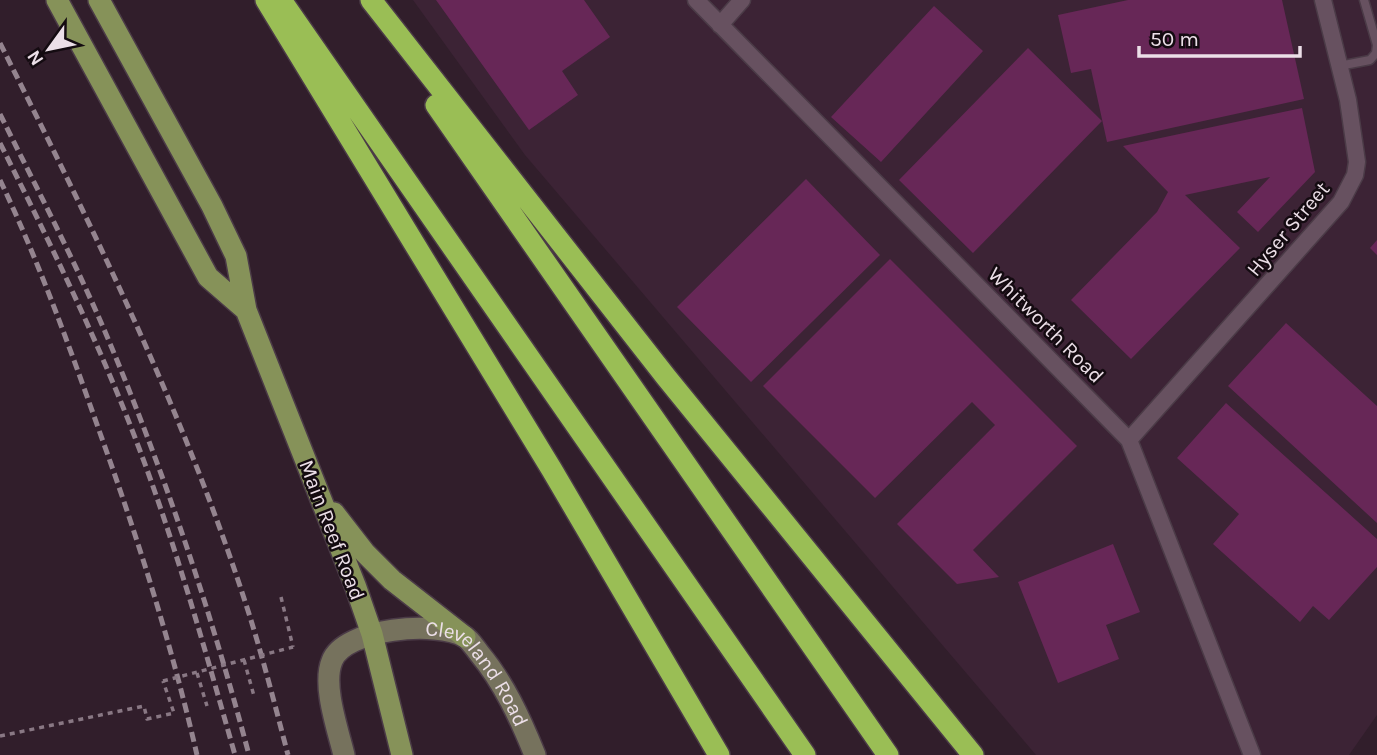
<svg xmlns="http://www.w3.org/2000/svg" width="1377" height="755" viewBox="0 0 1377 755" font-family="Karla,sans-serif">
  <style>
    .built { fill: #3c2335 }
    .building { fill: #672757 }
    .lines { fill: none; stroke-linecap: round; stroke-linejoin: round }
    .lane-casing { stroke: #4b3b47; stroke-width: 11 }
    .street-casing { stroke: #4b3b47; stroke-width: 19 }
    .secondary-casing { stroke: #4b3b47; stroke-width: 24 }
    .primary-casing { stroke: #4b3b47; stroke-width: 24 }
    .highway-casing { stroke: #4b3b47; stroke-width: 24 }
    .path { stroke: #897884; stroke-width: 3.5; stroke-dasharray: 5 5; stroke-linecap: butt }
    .lane { stroke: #675160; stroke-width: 8 }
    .street { stroke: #675160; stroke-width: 16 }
    .secondary { stroke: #76725d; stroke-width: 21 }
    .primary { stroke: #869259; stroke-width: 21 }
    .highway { stroke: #9abe55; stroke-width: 21 }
    .rail { stroke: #94848f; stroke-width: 5; stroke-dasharray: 10 5; stroke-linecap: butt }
    .path-bridge { stroke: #897884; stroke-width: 3.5; stroke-dasharray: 5 5; stroke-linecap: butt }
    .labels { text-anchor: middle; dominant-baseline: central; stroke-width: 5; stroke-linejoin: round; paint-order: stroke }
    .street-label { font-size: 21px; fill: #ecdfe8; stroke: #140b11 }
  </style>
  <rect width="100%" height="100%" fill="#311e2b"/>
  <!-- built -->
  <path class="built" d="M413,0H1377V715L1349,755H1036L525,155Z"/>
  <!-- building -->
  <path class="building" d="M436,0H584L610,37L562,71L578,95L529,130Z
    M1128,0H1282L1304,99L1107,142L1091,69L1071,73L1058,15Z
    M934,6L983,51L881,162L831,117Z
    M1028,48L1102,121L973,253L899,180Z
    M1302,108L1315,172L1258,232L1237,212L1270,177L1185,195L1240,248L1131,359L1071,300L1157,212L1168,192L1123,146Z
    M806,179L880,255L751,382L677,307Z
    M1377,240V255L1370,248Z
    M890,259L1077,446L973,550L999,577L957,584L897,524L995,425L972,402L875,498L763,386Z
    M1286,323L1377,406V523L1228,386Z
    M1226,403L1377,539V567L1329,620L1313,606L1300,622L1213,544L1239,514L1177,458Z
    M1113,544L1140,612L1106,625L1119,659L1058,683L1018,582Z"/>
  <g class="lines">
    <defs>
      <path id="lane" d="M1339,66L1370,60L1376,53L1377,45L1364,0"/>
      <path id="street" d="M696,0L1129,440L1252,755
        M720,25L742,0
        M1129,440L1341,202L1355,175L1357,162L1348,100L1323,0"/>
      <g id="secondary">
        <path id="s1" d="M344,755C338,730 322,685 332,661C344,628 438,620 465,637C470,640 475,648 479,653C504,683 520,718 535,755"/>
      </g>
      <path id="primary" d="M57,0L208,277L246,310
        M99,0L212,206L236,256L246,310L355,585L372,634L402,755
        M334,513L365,553L392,580L465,637"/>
      <path id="highway" d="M266,0L552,470L719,755
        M281,0L805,755
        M371,0L666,377L973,755
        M436,105L888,755"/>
    </defs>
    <!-- lane casing -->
    <use href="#lane" class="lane-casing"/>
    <!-- street casing -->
    <use href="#street" class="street-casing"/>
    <!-- secondary casing -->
    <use href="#secondary" class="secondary-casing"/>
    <!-- primary casing -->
    <use href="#primary" class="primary-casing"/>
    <!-- highway casing -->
    <use href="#highway" class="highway-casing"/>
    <!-- path -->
    <path class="path" d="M281,597L293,647
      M244,660L254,696
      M197,673L207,706
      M0,736L144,706L147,719L174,713L163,681"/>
    <!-- lane -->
    <use href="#lane" class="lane"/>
    <!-- street -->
    <use href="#street" class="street"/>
    <!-- secondary -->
    <use href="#secondary" class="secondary"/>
    <!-- primary -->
    <use href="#primary" class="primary"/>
    <!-- highway -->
    <use href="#highway" class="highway"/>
    <!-- rail -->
    <path class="rail" d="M0,43C93,229 187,417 250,617C264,662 276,709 288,755
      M0,114C36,187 74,259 106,334C164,471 211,611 249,755
      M0,143C44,231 88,320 125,412C170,524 202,639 235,755
      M0,180C39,262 70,348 100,433C138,539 172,646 197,755"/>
    <!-- path-bridge -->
    <path class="path-bridge" d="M163,681L293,647"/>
  </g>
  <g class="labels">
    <!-- street labels -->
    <g class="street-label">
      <text transform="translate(1288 229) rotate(-50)">Hyser Street</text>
      <text transform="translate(1046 325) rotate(45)">Whitworth Road</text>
      <text transform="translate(332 530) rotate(69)">Main Reef Road</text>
      <text stroke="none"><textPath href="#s1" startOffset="273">Cleveland Road</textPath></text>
    </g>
  </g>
  <!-- north arrow -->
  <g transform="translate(49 49) rotate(237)" stroke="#140b11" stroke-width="5" paint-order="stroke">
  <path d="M0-5L12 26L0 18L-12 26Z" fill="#ecdfe8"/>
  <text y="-10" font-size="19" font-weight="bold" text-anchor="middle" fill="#ecdfe8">N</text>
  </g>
  <!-- scale -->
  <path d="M1139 46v10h161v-10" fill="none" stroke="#ecdfe8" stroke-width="3.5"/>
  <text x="1150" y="46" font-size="21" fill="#ecdfe8" stroke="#140b11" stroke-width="5" paint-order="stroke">50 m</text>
</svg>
